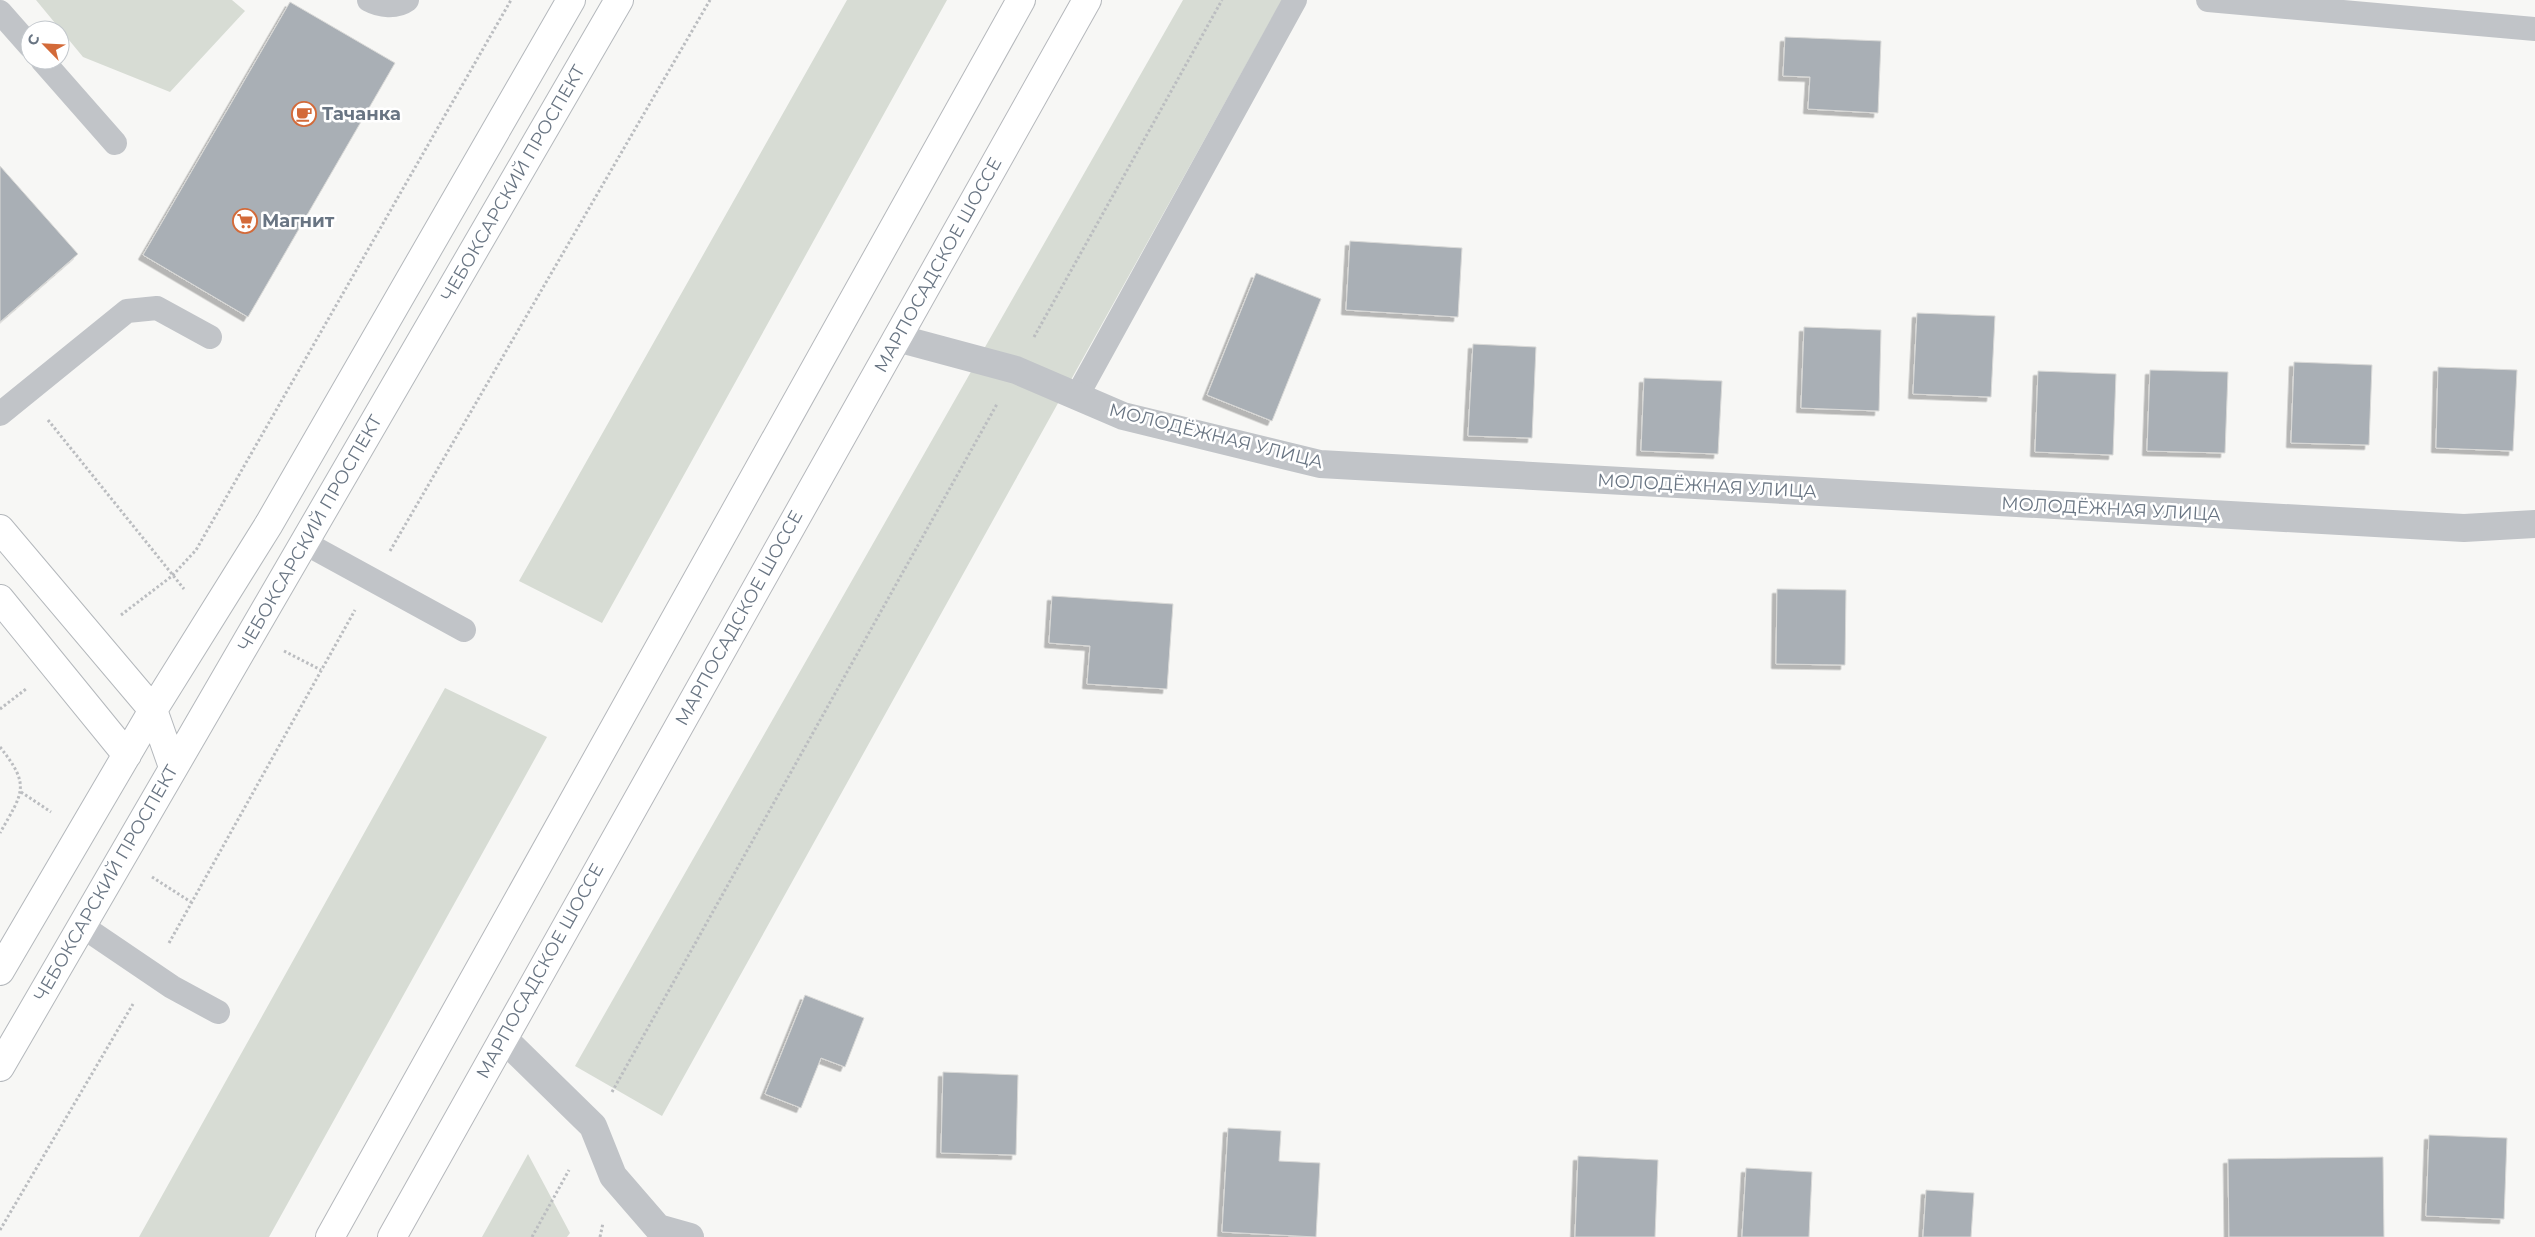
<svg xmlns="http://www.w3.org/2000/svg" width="2535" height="1237" viewBox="0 0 2535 1237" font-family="Montserrat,sans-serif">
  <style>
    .green { fill: #d7dcd4 }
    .building { fill: #a9afb5; stroke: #d9d9d7; filter: url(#shadow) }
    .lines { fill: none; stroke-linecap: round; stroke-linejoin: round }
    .secondary-casing { stroke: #b4b8bc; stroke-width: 30 }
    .primary-casing { stroke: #b5b8bc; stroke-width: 30 }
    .path { stroke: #bbbdc0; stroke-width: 3; stroke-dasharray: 2.5 2.5; stroke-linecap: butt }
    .lane { stroke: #c1c4c8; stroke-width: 24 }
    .street { stroke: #c1c4c8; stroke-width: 28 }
    .secondary { stroke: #fff; stroke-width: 28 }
    .primary { stroke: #fff; stroke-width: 28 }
    .labels { text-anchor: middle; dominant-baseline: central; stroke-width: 5; stroke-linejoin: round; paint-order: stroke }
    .poi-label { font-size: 18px; font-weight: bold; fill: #697583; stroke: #fff; text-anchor: start }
    .street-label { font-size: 18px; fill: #697583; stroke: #fff }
  </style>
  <defs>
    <filter id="shadow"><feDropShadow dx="-4.5" dy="4.5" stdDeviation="0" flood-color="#0004"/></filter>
  </defs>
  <rect width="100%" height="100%" fill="#f7f7f5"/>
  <!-- green -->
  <path class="green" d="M36,0H232L245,11L170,92L83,57Z
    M847,0H947L602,623L519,581Z
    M1183,0H1282L662,1116L575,1066Z
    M445,688L547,737L269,1237H139Z
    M528,1154L570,1233L567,1237H482Z"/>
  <!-- building -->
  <path class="building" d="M290,2L395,63L248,317L143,255Z
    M1785,37L1881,41L1878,113L1808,109L1810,77L1783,76Z
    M0,166L78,254L0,322Z
    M1350,241L1462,248L1458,317L1346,310Z
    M1256,273L1321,299L1272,421L1207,395Z
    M1917,313L1995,316L1991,397L1913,394Z
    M1804,327L1881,330L1879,411L1801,408Z
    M1473,344L1536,347L1532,438L1468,436Z
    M2294,362L2372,365L2369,445L2291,443Z
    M2438,367L2517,370L2513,451L2436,448Z
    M2150,370L2228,372L2225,453L2147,451Z
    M2038,371L2116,374L2113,455L2035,452Z
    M1644,378L1722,381L1718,454L1641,451Z
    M1777,589L1846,590L1845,665L1776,664Z
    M1052,596L1173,604L1167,689L1087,684L1090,646L1049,643Z
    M805,995L864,1018L845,1067L821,1058L801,1108L765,1094Z
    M943,1072L1018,1075L1016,1155L941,1153Z
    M1228,1128L1281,1131L1279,1161L1320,1163L1316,1237L1222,1232Z
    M2429,1135L2507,1138L2504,1219L2426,1216Z
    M1578,1156L1658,1160L1655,1237H1575Z
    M2383,1157L2384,1237H2229L2228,1159Z
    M1746,1168L1812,1172L1809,1237H1742Z
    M1926,1190L1974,1193L1971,1237H1923Z"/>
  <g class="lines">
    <defs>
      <path id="secondary" d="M0,529L153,710L173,767
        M0,599L127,755
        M0,971L153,710L269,524L571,0
        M0,1067L619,0"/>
      <path id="primary" d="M330,1237L1021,0
        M392,1237L1087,0"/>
    </defs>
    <!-- secondary casing -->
    <use href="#secondary" class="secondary-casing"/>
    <!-- primary casing -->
    <use href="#primary" class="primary-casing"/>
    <!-- path -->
    <path class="path" d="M1034,337L1222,0
      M48,420L184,589
      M390,551L710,0
      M121,615L172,576L196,550L511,0
      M284,651L321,670
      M0,709L26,689
      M0,747C31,786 23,792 0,833
      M21,792L51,812
      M152,877L191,902
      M169,943L355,610
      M612,1092L997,404
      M0,1230L133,1004
      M532,1237L569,1170
      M600,1237L603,1223"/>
    <!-- lane -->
    <path class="lane" d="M369,0C380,6 396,8 407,0
      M2208,0L2535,29
      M0,12L30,46
      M42,60L115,143
      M1077,396L1295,0
      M0,414L127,311L157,308L210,337
      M305,543L464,630
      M82,926L172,987L218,1012"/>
    <!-- street -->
    <path class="street" d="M897,338L1016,370L1123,416L1320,464L2464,528L2535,524
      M503,1038L593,1126L613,1176L658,1228L690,1237"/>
    <!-- secondary -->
    <use href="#secondary" class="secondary"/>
    <!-- primary -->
    <use href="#primary" class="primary"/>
  </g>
  <!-- icons -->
  <defs>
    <symbol id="cafe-ring" viewBox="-11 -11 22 22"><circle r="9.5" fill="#fff" stroke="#d36a39" stroke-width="1.5"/><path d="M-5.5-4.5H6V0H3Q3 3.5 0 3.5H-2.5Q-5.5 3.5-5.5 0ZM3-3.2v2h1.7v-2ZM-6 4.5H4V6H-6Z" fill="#d36a39"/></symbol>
    <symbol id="supermarket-ring" viewBox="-11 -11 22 22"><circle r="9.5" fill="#fff" stroke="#d36a39" stroke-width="1.5"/><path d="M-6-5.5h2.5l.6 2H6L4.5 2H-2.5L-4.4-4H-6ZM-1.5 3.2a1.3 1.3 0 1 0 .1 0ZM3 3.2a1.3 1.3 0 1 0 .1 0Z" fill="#d36a39"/></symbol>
  </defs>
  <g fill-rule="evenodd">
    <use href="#cafe-ring" x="290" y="100" width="28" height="28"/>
    <use href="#supermarket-ring" x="231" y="207" width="28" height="28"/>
  </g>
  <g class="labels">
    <!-- poi labels -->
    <g class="poi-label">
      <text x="322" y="114">Тачанка</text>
      <text x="262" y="221">Магнит</text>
    </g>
    <!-- street labels -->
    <g class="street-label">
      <text transform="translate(513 183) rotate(-60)">ЧЕБОКСАРСКИЙ ПРОСПЕКТ</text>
      <text transform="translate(938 265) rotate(-61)">МАРПОСАДСКОЕ ШОССЕ</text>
      <text transform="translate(1216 436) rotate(14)">МОЛОДЁЖНАЯ УЛИЦА</text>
      <text transform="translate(1707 486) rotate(3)">МОЛОДЁЖНАЯ УЛИЦА</text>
      <text transform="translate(2111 509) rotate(3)">МОЛОДЁЖНАЯ УЛИЦА</text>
      <text transform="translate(310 533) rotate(-60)">ЧЕБОКСАРСКИЙ ПРОСПЕКТ</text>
      <text transform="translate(739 618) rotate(-61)">МАРПОСАДСКОЕ ШОССЕ</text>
      <text transform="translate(106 883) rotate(-60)">ЧЕБОКСАРСКИЙ ПРОСПЕКТ</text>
      <text transform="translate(540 971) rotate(-61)">МАРПОСАДСКОЕ ШОССЕ</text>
    </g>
  </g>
  <!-- north arrow -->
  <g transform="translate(45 45) rotate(294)"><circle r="24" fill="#ffffff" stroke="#c3c8cd"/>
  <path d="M0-4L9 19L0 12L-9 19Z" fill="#d36a39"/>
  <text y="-8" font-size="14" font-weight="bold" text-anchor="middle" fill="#697583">С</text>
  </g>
</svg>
